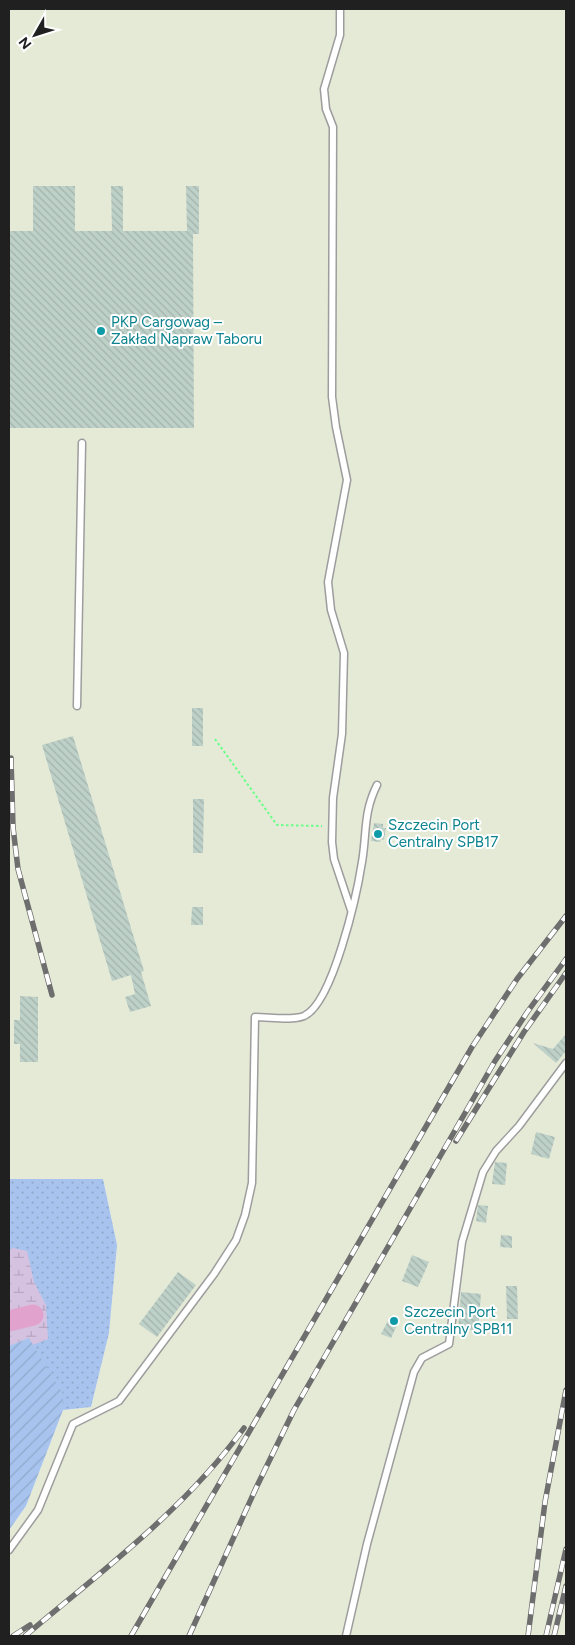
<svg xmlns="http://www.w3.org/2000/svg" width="575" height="1645" viewBox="0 0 575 1645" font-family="Figtree,sans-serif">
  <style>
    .railway { fill: #e5ead7 }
    .grass { fill: url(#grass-dots) }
    .wetland { fill: url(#wetland-marsh) }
    .garden { fill: url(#garden-furrows) }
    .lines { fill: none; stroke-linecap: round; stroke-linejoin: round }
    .river { stroke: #e1a3ce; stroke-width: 21 }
    .building { fill: url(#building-back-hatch) }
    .service-casing { stroke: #9d9d9d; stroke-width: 9 }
    .path { stroke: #68ff86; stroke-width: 2; stroke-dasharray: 2.5 2.5; stroke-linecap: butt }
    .service { stroke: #fff; stroke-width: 6 }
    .rail-casing { stroke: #6e6e6e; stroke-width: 5.5 }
    .rail { stroke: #fff; stroke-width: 4; stroke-dasharray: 11; stroke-linecap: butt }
    .culture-dot { fill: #0f9aa8; stroke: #fff; stroke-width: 2 }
    .labels { text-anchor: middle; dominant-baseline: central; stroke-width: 4; stroke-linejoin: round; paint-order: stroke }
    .culture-label { font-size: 15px; fill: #0d838f; stroke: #fff; text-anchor: start }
  </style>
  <defs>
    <pattern id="grass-dots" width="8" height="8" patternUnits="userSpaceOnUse" patternTransform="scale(1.25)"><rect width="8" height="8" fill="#a8c4ee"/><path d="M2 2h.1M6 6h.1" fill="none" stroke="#90a8cc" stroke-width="1.8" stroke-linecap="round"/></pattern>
    <pattern id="wetland-marsh" width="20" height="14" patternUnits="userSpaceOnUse" patternTransform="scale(1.25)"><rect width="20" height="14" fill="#d5c1e0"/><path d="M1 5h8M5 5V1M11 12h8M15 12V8" fill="none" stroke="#b7a6c0"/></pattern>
    <pattern id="garden-furrows" width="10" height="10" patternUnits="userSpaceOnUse" patternTransform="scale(1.25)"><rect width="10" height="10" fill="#a8c4ee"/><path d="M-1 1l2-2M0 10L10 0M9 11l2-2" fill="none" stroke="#90a8cc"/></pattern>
    <pattern id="building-back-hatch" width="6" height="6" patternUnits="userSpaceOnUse" patternTransform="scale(1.25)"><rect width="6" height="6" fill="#bed1c8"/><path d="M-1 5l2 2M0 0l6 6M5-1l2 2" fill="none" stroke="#a3b3ac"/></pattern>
  </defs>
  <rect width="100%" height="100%" fill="#e6f1ee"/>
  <!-- railway -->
  <path class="railway" d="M9,9H566V1636H9V1531L26,1506L63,1410L91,1407L109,1333L117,1245L103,1179H9Z"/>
  <!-- grass -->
  <path class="grass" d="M9,1179H103L117,1245L109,1333L91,1407L63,1410V1396L29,1338L9,1346Z"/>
  <!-- wetland -->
  <path class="wetland" d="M13,1248L27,1251L34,1282L46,1305L48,1339L30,1346L28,1338L9,1346V1250Z"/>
  <!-- garden -->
  <path class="garden" d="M29,1338L63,1394V1410L26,1506L9,1530V1346Z"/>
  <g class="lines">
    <!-- river -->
    <path class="river" d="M9,1321L33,1315"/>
  </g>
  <!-- building -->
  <path class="building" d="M33,186H75V231H112L111,186H123V231H187L186,186H199V234H193L194,428H9V231H33Z
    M192,708H203V746H192Z
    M73,736L144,971L141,972L151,1006L130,1012L125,997L135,994L131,975L112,981L42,745Z
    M193,799H204L203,853H193Z
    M374,823L383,824V828H386L384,840L381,839L380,842L371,841Z
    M192,907H203V925H191Z
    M20,996L38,997V1062H20V1044H14V1020H20Z
    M566,1034V1051L556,1063L533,1043L553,1049Z
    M536,1132L555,1137L549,1159L531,1154Z
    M495,1162L507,1163L505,1185L492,1184Z
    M478,1205L488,1206L486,1223L476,1221Z
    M501,1235L512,1236V1248L500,1247Z
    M412,1255L429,1262L418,1287L402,1281Z
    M178,1272L196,1285L157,1337L139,1324Z
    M506,1286H517L518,1319H507Z
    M461,1292L481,1294L478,1331L458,1329Z
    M391,1315L400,1319L391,1338L381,1334Z"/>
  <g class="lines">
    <defs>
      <path id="service" d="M340,9V35L324,89L326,109L333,127L332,397L336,427L347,480L328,582L331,610L344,653L342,734L333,798L332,842L334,859L351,910
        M77,706L82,443
        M9,1550L38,1510L73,1424L119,1401L214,1274L236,1240L245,1215L252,1183L255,1017C270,1017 291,1021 304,1016C333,1003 357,894 362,862C367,833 363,813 377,785
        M346,1636L367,1544L414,1372L422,1358L449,1344L462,1242L483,1172L496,1151L519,1126L566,1063"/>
    </defs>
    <!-- service casing -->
    <use href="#service" class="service-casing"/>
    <!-- path -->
    <path class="path" d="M215,739L277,825L322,826
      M9,1469V1479"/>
    <!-- service -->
    <use href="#service" class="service"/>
    <defs>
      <path id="rail" d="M11,758L13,827L18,869L52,995
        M456,1141L524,1032L566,973
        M13,1636L30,1625
        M25,1636C102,1571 184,1510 244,1428
        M131,1636L472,1047L517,979L566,916
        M189,1636L257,1486L294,1410L495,1061L528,1011L566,959
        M528,1636L545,1502L566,1390
        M546,1636L566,1549
        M554,1636L566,1586"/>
    </defs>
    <!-- rail casing -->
    <use href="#rail" class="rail-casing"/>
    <!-- rail -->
    <use href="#rail" class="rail"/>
  </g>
  <!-- markers -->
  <g class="culture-dot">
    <circle cx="101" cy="331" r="5"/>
    <circle cx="378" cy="834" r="5"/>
    <circle cx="394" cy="1321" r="5"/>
  </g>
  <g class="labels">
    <!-- culture labels -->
    <g class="culture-label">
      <text x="111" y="322">PKP Cargowag –<tspan x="111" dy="17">Zakład Napraw Taboru</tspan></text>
      <text x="388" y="825">Szczecin Port<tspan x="388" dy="17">Centralny SPB17</tspan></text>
      <text x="404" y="1312">Szczecin Port<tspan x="404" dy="17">Centralny SPB11</tspan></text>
    </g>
  </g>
  <!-- border -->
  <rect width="575" height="1645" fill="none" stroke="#202020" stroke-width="20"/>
  <!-- north arrow -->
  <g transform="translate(35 35) rotate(231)" stroke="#ffffff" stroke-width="4" paint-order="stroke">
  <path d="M0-4L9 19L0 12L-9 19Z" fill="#202020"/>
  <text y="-8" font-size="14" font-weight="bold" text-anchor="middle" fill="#202020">N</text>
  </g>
</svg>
